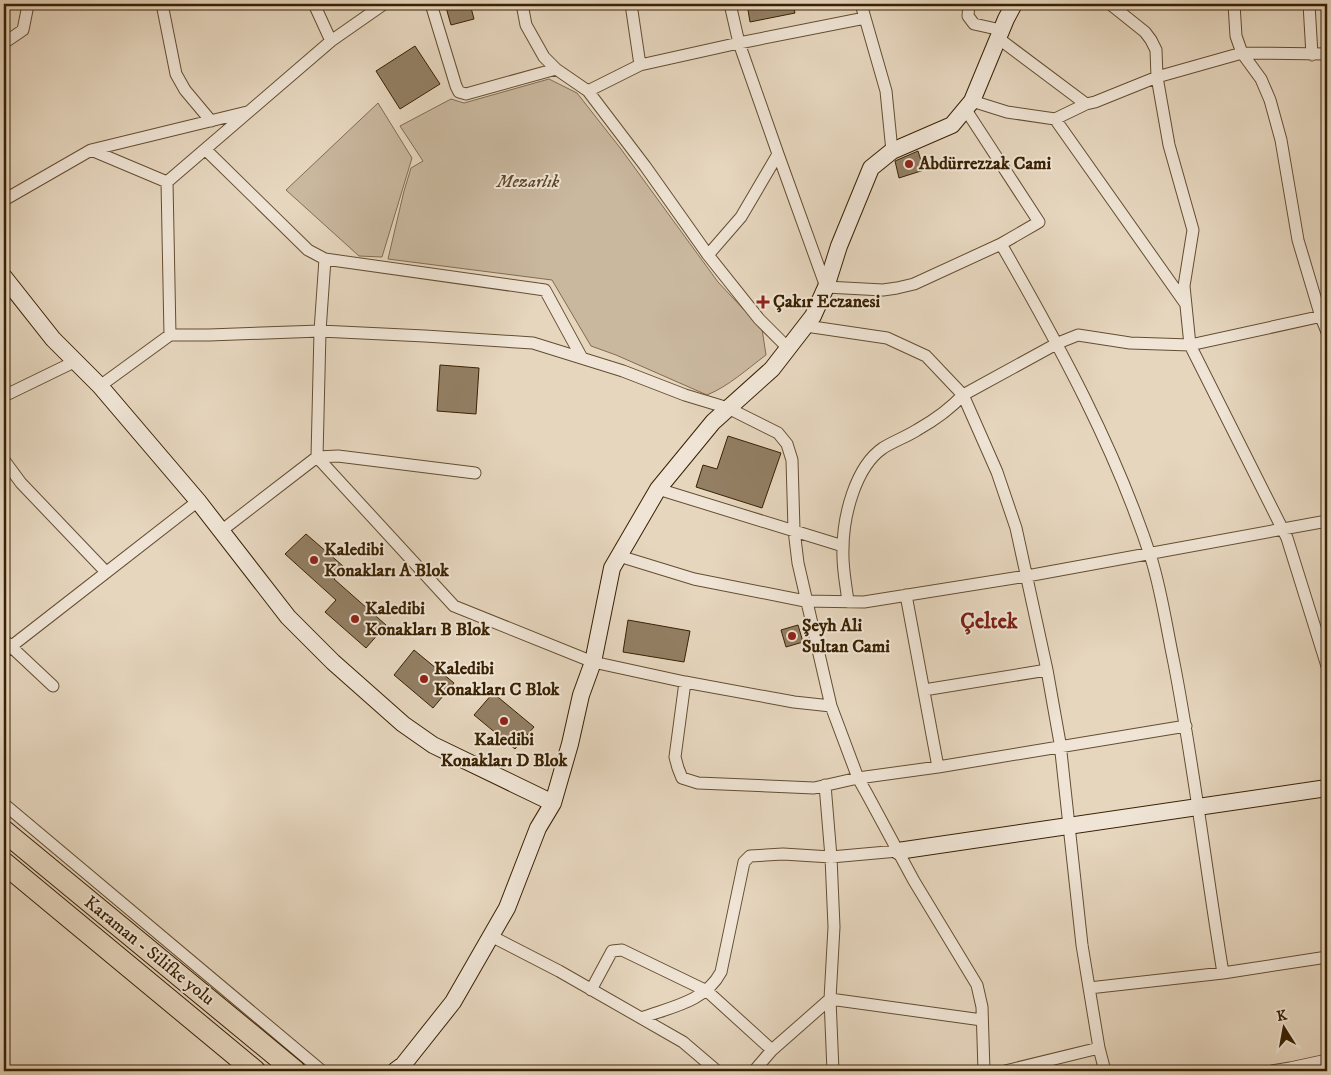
<svg xmlns="http://www.w3.org/2000/svg" width="1331" height="1075" viewBox="0 0 1331 1075" font-family="'IM FELL DW Pica',serif">
  <style>
    .green { fill: #c9b79e; stroke: #816c50 }
    .building { fill: #937f64; stroke: #392102 }
    .lines { fill: none; stroke-linecap: round; stroke-linejoin: round }
    .street-casing { stroke: #644e31; stroke-width: 13 }
    .secondary-casing { stroke: #392102; stroke-width: 18 }
    .highway-casing { stroke: #392102; stroke-width: 23 }
    .street { stroke: #efe4d5; stroke-width: 11 }
    .secondary { stroke: #efe4d5; stroke-width: 16 }
    .highway { stroke: #e6d6be; stroke-width: 21 }
    .poi-dot { fill: #8f2418; stroke: #efe4d5; stroke-width: 2 }
    .labels { text-anchor: middle; dominant-baseline: central; stroke-width: 4; stroke-linejoin: round; paint-order: stroke }
    .poi-label { font-size: 18px; font-weight: bold; fill: #392102; stroke: #efe4d5; text-anchor: start }
    .park-label { font-size: 18px; font-style: italic; fill: #5d4629; stroke: #efe4d5 }
    .street-label { font-size: 18px; fill: #392102; stroke: #efe4d5 }
    .district-label { font-size: 22px; font-weight: bold; fill: #7a1f14; stroke: #efe4d5 }
  </style>
  <rect width="100%" height="100%" fill="#e6d6be"/>
  <filter id="stains"><feTurbulence type="fractalNoise" baseFrequency=".004" numOctaves="4"/><feColorMatrix values="0 0 0 0 .2 0 0 0 0 .09 0 0 0 0 .02 0 0 0 .5 -.17"/></filter>
  <radialGradient id="worn" r=".72"><stop offset=".6" stop-color="#630" stop-opacity="0"/><stop offset="1" stop-color="#630" stop-opacity=".3"/></radialGradient>
  <!-- green -->
  <path class="green" d="M549,79L577,93L621,149L718,282L762,329L766,355C747,369 729,386 707,395L616,355L591,346L552,280L388,259L404,191L411,168L423,161L400,126L451,99L464,103Z
    M378,103L412,158L382,257L359,256L286,190Z"/>
  <!-- building -->
  <path class="building" d="M445,4H470L474,19L451,25Z
    M747,4H793L795,13L750,22Z
    M415,46L440,84L400,109L376,71Z
    M918,151L924,170L899,178L895,161Z
    M440,365L479,368L476,414L437,411Z
    M728,436L781,453L762,508L696,487L703,465L717,469Z
    M306,534L343,566L334,579L386,625L366,648L325,612L336,600L285,554Z
    M628,620L690,631L684,662L623,652Z
    M798,625L803,642L786,647L781,630Z
    M414,650L454,683L433,708L394,675Z
    M493,693L534,727L515,749L474,715Z"/>
  <g class="lines">
    <defs>
      <path id="street" d="M162,4L176,74L185,90L211,121
        M314,4L331,41
        M431,4L456,86L459,92L466,94L556,69
        M522,4L526,25L544,57L556,69L588,91L645,166L708,255L759,319L788,348
        M631,4L640,65
        M861,4L886,91L892,151
        M969,4L968,16L974,24L1001,30
        M1110,4L1145,32L1151,40L1156,50L1157,77L1169,145L1193,230L1184,286L1190,345L1287,538L1327,666
        M1234,4L1236,36L1242,53L1261,79L1270,100L1281,140L1298,240L1321,317L1327,332
        M1309,4L1312,55
        M998,38L1086,104
        M4,43L23,30L27,10L26,4
        M588,91L640,65L739,43L865,18
        M972,101L1007,112L1055,119L1086,104L1095,102L1157,77L1242,53L1327,54
        M966,110L1039,222L1001,244C1059,345 1116,449 1152,561C1162,594 1167,630 1174,663C1194,766 1206,870 1223,973
        M1055,119L1185,303
        M91,150L167,182L331,41L384,4
        M206,150L308,250L325,259L320,331L317,457L221,531
        M778,154L826,287L883,290L897,288L914,284L1001,244
        M167,182L170,335
        M4,200L91,150L247,112
        M708,255L741,217L778,154L739,43L730,4
        M325,259L545,290L582,358
        M806,326L887,338L926,356L963,395L997,472L1016,528L1047,670L1060,743L1082,945L1099,1048L1105,1071
        M100,386L170,335H209L320,331L425,336L533,343L623,371L685,395L728,408L778,433L787,444L792,460L794,530L798,563L831,706L858,778L867,794L914,881L977,985L982,1007L984,1071
        M4,396L76,361
        M317,457L454,606L593,662L685,682L794,702L831,706
        M317,457L338,456L475,473
        M4,460L21,483L106,572
        M658,489L843,546
        M619,556L694,579L805,601L864,602L1027,576L1327,521
        M906,595L938,767
        M848,602C846,584 842,567 843,549C843,517 855,467 883,448C894,441 906,437 917,430C933,421 950,409 963,395L1058,343L1078,335L1130,343L1190,345L1327,315
        M4,640L53,686
        M4,652L198,501
        M685,682L675,757L678,768L682,778L698,783L814,788L858,778L938,767L1186,726
        M924,690L1047,670
        M825,785L831,857L834,927L830,999L982,1020
        M4,804L322,1071
        M491,936L559,971L683,1042L717,1071
        M1089,988L1223,973L1327,957
        M591,990L612,951L622,950L707,991L772,1050
        M641,1018C671,1007 705,1002 721,972L744,862L750,856L783,854L831,857L898,851
        M1290,1068L1327,1060
        M754,1071L772,1050L830,999L833,1071
        M1005,1071L1099,1048
        M1272,1071L1290,1068V1071"/>
      <path id="secondary" d="M4,277L53,339L100,386L198,501L288,617L333,662L403,724L433,745L553,803
        M898,851L1327,788
        M395,1071L403,1065L453,1002L507,908L538,828L553,803L570,744L581,695L593,662L612,568L658,489L713,422L772,369L813,316L826,287L839,246L871,168L892,151L952,125L972,101L1006,19L1014,4"/>
      <path id="highway" d="M4,831L295,1071
        M4,863L255,1071"/>
    </defs>
    <!-- street casing -->
    <use href="#street" class="street-casing"/>
    <!-- secondary casing -->
    <use href="#secondary" class="secondary-casing"/>
    <!-- highway casing -->
    <use href="#highway" class="highway-casing"/>
    <!-- street -->
    <use href="#street" class="street"/>
    <!-- secondary -->
    <use href="#secondary" class="secondary"/>
    <!-- highway -->
    <use href="#highway" class="highway"/>
  </g>
  <!-- markers -->
  <g class="poi-dot">
    <circle cx="909" cy="164" r="5"/>
    <path d="M760.5 294.5h5v5h5v5h-5v5h-5v-5h-5v-5h5z"/>
    <circle cx="314" cy="560" r="5"/>
    <circle cx="355" cy="619" r="5"/>
    <circle cx="792" cy="636" r="5"/>
    <circle cx="424" cy="679" r="5"/>
    <circle cx="504" cy="721" r="5"/>
  </g>
  <g class="labels">
    <!-- poi labels -->
    <g class="poi-label">
      <text x="919" y="164">Abdürrezzak Cami</text>
      <text x="773" y="302">Çakır Eczanesi</text>
      <text x="324" y="550">Kaledibi<tspan x="324" dy="21">Konakları A Blok</tspan></text>
      <text x="365" y="609">Kaledibi<tspan x="365" dy="21">Konakları B Blok</tspan></text>
      <text x="802" y="626">Şeyh Ali<tspan x="802" dy="21">Sultan Cami</tspan></text>
      <text x="434" y="669">Kaledibi<tspan x="434" dy="21">Konakları C Blok</tspan></text>
      <text x="504" y="740" text-anchor="middle">Kaledibi<tspan x="504" dy="21">Konakları D Blok</tspan></text>
    </g>
    <!-- park labels -->
    <g class="park-label">
      <text x="528" y="182">Mezarlık</text>
    </g>
    <!-- street labels -->
    <g class="street-label">
      <text transform="translate(149 951) rotate(39)">Karaman - Silifke yolu</text>
    </g>
    <!-- district labels -->
    <g class="district-label">
      <text x="989" y="621">Çeltek</text>
    </g>
  </g>
  <!-- margin -->
  <rect width="1331" height="1075" fill="none" stroke="#e6d6be" stroke-width="20"/>
  <rect x="5" y="5" width="1321" height="1065" fill="none" stroke="#392102" stroke-width="2.5"/>
  <rect x="10" y="10" width="1311" height="1055" fill="none" stroke="#392102"/>
  <!-- north arrow -->
  <g transform="translate(1284 1028) rotate(349)" stroke="#efe4d5" stroke-width="4" paint-order="stroke">
  <path d="M0-4L9 19L0 12L-9 19Z" fill="#392102"/>
  <text y="-8" font-size="14" font-weight="bold" text-anchor="middle" fill="#392102">K</text>
  </g>
  <rect width="100%" height="100%" filter="url(#stains)"/>
  <rect width="100%" height="100%" fill="url(#worn)"/>
</svg>
